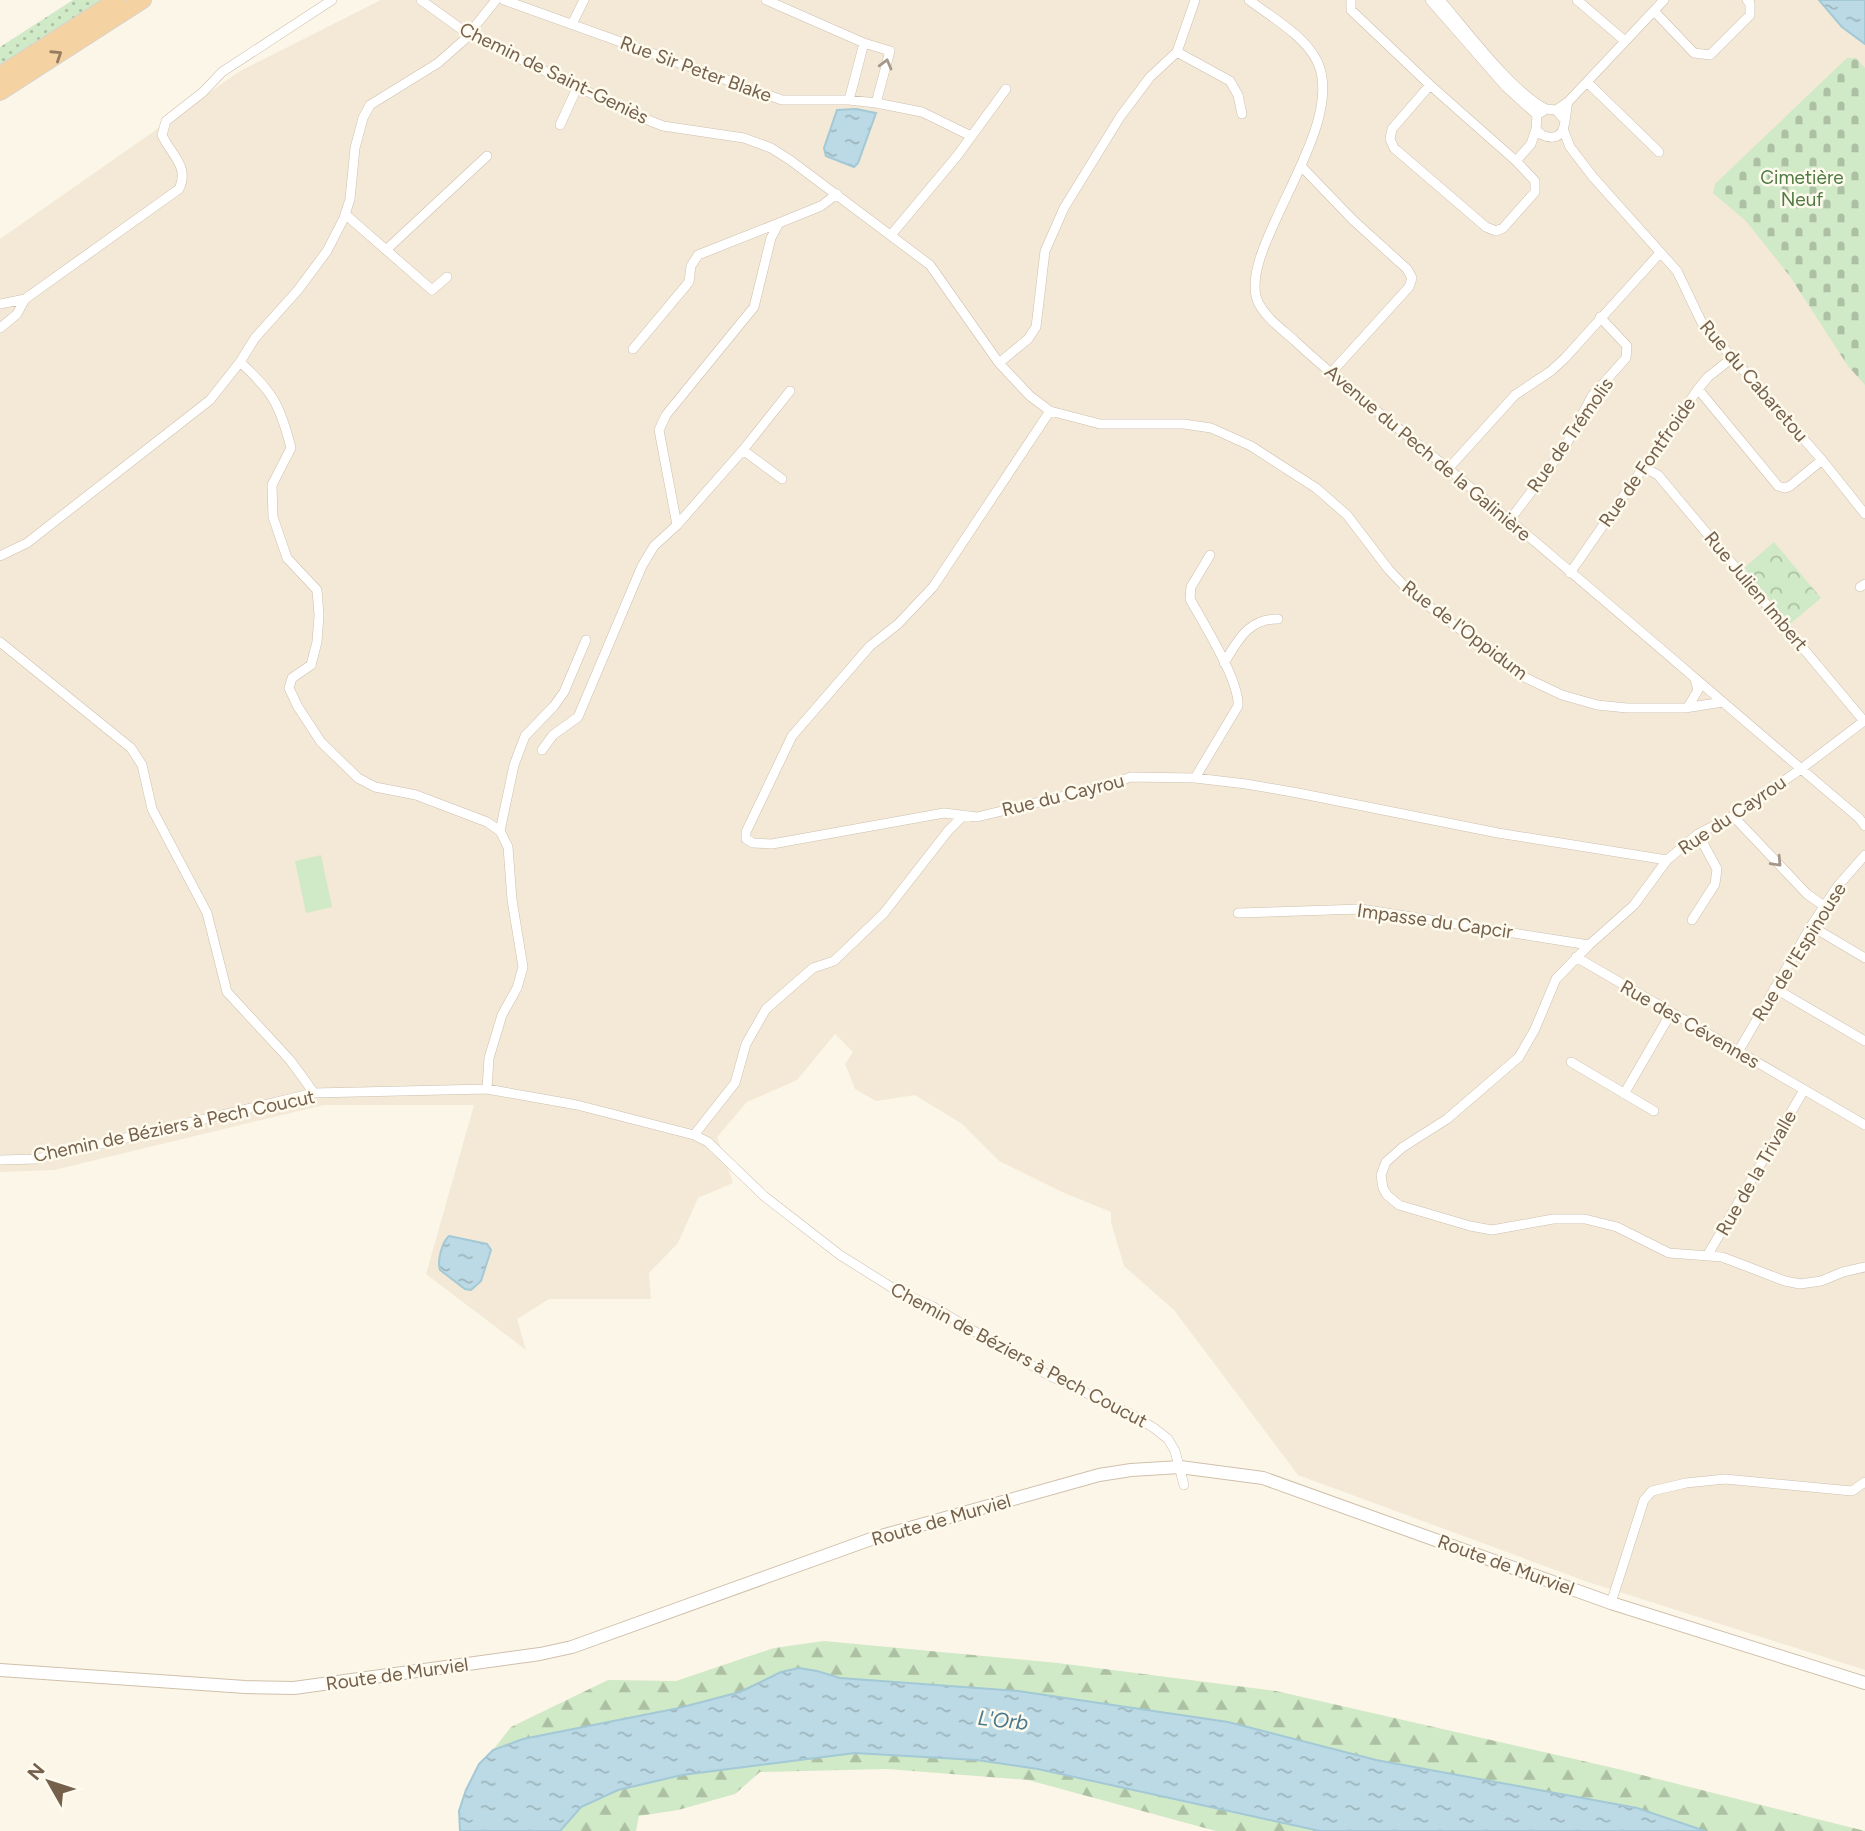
<svg xmlns="http://www.w3.org/2000/svg" width="1865" height="1831" viewBox="0 0 1865 1831" font-family="Figtree,sans-serif">
  <style>
    .residential { fill: #f3e9d6 }
    .grass { fill: url(#grass-dots) }
    .forest { fill: url(#forest-firs) }
    .cemetery { fill: url(#cemetery-stones) }
    .park { fill: url(#park-crowns) }
    .garden { fill: #d0e9c6 }
    .water { fill: url(#water-ripples); stroke: #a3c8d6; stroke-width: 2 }
    .lines { fill: none; stroke-linecap: round; stroke-linejoin: round }
    .minor-casing { stroke: #cdbfae; stroke-width: 10 }
    .secondary-casing { stroke: #d0c0ab; stroke-width: 14 }
    .trunk-casing { stroke: #d8d2cd; stroke-width: 18 }
    .minor { stroke: #fff; stroke-width: 9 }
    .secondary { stroke: #fff; stroke-width: 12 }
    .trunk { stroke: #f5d2a2; stroke-width: 16 }
    .oneway { stroke: #957c62 }
    .oneway2 { stroke: #a5988b }
    .labels { text-anchor: middle; dominant-baseline: central; stroke-width: 5; stroke-linejoin: round; paint-order: stroke }
    .street-label { font-size: 19px; fill: #75604c; stroke: #fefaee }
    .park-label { font-size: 19px; fill: #4e7a44; stroke: #fefaee }
    .water-label { font-size: 21px; font-style: italic; fill: #4a7a8e; stroke: #fefaee }
  </style>
  <defs>
    <pattern id="grass-dots" width="8" height="8" patternUnits="userSpaceOnUse" patternTransform="scale(1.75)"><rect width="8" height="8" fill="#d0e9c6"/><path d="M2 2h.1M6 6h.1" fill="none" stroke="#adc0a3" stroke-width="1.8" stroke-linecap="round"/></pattern>
    <pattern id="forest-firs" width="22" height="20" patternUnits="userSpaceOnUse" patternTransform="scale(1.75)"><rect width="22" height="20" fill="#d0e9c6"/><path d="M5 1l3.5 6h-7zM16 11l3.5 6h-7z" fill="#adc0a3"/></pattern>
    <pattern id="cemetery-stones" width="16" height="16" patternUnits="userSpaceOnUse" patternTransform="scale(1.75)"><rect width="16" height="16" fill="#d0e9c6"/><path d="M2 7V4a2 2 0 0 1 4 0v3zM10 15v-3a2 2 0 0 1 4 0v3z" fill="#adc0a3"/></pattern>
    <pattern id="park-crowns" width="20" height="18" patternUnits="userSpaceOnUse" patternTransform="scale(1.75)"><rect width="20" height="18" fill="#d0e9c6"/><path d="M2 6a3 3 0 1 1 6 0M12 15a3 3 0 1 1 6 0" fill="none" stroke="#adc0a3"/></pattern>
    <pattern id="water-ripples" width="26" height="14" patternUnits="userSpaceOnUse" patternTransform="scale(1.75)"><rect width="26" height="14" fill="#bcdae5"/><path d="M2 4q2-2 4 0t4 0M15 11q2-2 4 0t4 0" fill="none" stroke="#9db4bc"/></pattern>
  </defs>
  <rect width="100%" height="100%" fill="#fcf6e8"/>
  <!-- residential -->
  <path class="residential" d="M381,0H1865V1670L1588,1582L1298,1475L1174,1310L1124,1266L1111,1222V1212L1062,1192L999,1161L962,1124L915,1095L876,1101L855,1089L845,1064L853,1052L835,1034L797,1080L747,1102L717,1137L733,1183L698,1198L678,1243L649,1273L651,1299H549L517,1319L526,1350L426,1274L474,1105H324L54,1170L0,1172V239L240,71Z"/>
  <!-- grass -->
  <path class="grass" d="M73,0H105L0,69V47Z"/>
  <!-- forest -->
  <path class="forest" d="M824,1641L1058,1663L1276,1691L1618,1769L1865,1831H1705L1637,1808L1376,1760L1228,1722L1018,1691L840,1678L817,1671L799,1668L781,1672L740,1692L679,1708L523,1739L493,1750L511,1727L608,1680L676,1681L774,1648Z
    M855,1753L977,1760L1038,1769L1320,1831H1216L1028,1780L887,1769L760,1772L735,1794L678,1810L639,1816L636,1831H560L581,1807L618,1790L682,1775Z"/>
  <!-- cemetery -->
  <path class="cemetery" d="M1847,58H1856L1865,68V385L1848,366L1789,275L1746,221L1713,193L1715,184Z"/>
  <!-- park -->
  <path class="park" d="M1774,542L1821,598L1790,624L1744,568Z"/>
  <!-- garden -->
  <path class="garden" d="M321,855L332,907L306,913L295,861Z"/>
  <!-- water -->
  <path class="water" d="M1819,0H1865V44L1842,27Z
    M856,109L876,113L858,163L854,167L826,156L824,148L837,110Z
    M449,1236L487,1244L491,1250L481,1281L471,1290L465,1289L440,1270C437,1261 442,1242 449,1236Z
    M799,1668L817,1671L840,1678L1018,1691L1228,1722L1376,1760L1637,1808L1705,1831H1320L1038,1769L977,1760L855,1753L682,1775L618,1790L581,1807L560,1831H460L459,1811L466,1790L479,1764L493,1750L523,1739L679,1708L740,1692L781,1672Z"/>
  <g class="lines">
    <defs>
      <path id="minor" d="M421,0L468,34L638,116L663,126L744,138L771,148L790,160L930,265L999,363L1030,396L1050,411L1100,424H1184L1211,428L1251,446L1316,488L1347,515L1389,570L1411,593L1526,678L1562,695L1597,705L1627,708H1685L1723,702
        M504,0L782,100H849L876,103L922,112L971,136
        M766,0L864,43L890,51L876,103
        M1249,0C1271,17 1304,35 1317,61C1350,128 1232,254 1259,304C1267,319 1283,330 1295,341C1339,382 1388,420 1435,458C1578,576 1717,698 1859,818L1865,826
        M1351,0V10L1430,85L1516,161L1531,144L1536,129
        M1430,0L1506,87L1537,115
        M1440,0C1466,30 1512,92 1546,109
        M1577,0L1625,41
        M1654,11L1694,53L1710,55L1750,15V3L1747,0
        M572,24L584,0
        M1177,52L1230,81L1238,95L1242,114
        M1587,82L1659,152
        M1430,85L1392,129L1390,139L1394,148L1486,227L1496,231L1503,228L1535,192V181L1516,161
        M849,100L864,43
        M1556,110L1568,102L1664,0
        M1563,118L1556,110L1546,109L1537,115L1536,129C1543,139 1561,142 1564,126C1566,118 1566,110 1568,102
        M560,125L577,88
        M1563,129L1570,147L1593,177L1677,271L1702,323L1822,460L1865,514
        M1301,166L1353,220L1407,269L1412,278L1409,287L1331,373
        M345,214L432,290L447,277
        M891,235L957,156L1006,89
        M386,250L487,156
        M0,304L25,299
        M0,328L17,314L25,299L179,189C190,167 171,155 162,135L166,121L203,92L222,72L332,0
        M633,349L689,282L691,266L698,255L779,223
        M240,362C273,392 280,405 291,448L272,485L273,517L287,558L317,590L319,615L317,642L311,665L292,678L289,688L298,707L321,742L358,778L375,787L416,795L487,822L500,831L508,847L512,900L523,967L517,988L502,1015L489,1058L487,1089
        M999,363L1028,339L1036,327L1045,251L1064,208L1120,117L1150,77L1177,52L1195,0
        M1698,389L1778,486L1785,488L1790,486L1822,460
        M1050,411L933,587L898,624L870,646L792,736L746,832V839L753,843L772,844L944,813L977,817L1114,784L1130,777L1195,778L1246,784L1298,793L1498,833L1667,860L1698,834L1733,816L1801,769L1864,721
        M743,450L782,479
        M1643,467L1658,475L1864,721
        M1448,469L1515,395L1551,371L1565,358L1660,253
        M1509,521L1565,447L1592,396L1626,358L1627,346L1600,317
        M677,525L743,450L790,391
        M0,556L27,543L210,400L240,362L255,338L298,290L327,251L344,218L350,199L355,148L363,118L370,105L438,63L464,40L496,0
        M1570,573L1698,389L1708,377L1732,358
        M1860,587L1865,584
        M0,642L131,748L142,765L152,809L207,913L227,992L290,1060L314,1093
        M1224,663C1237,642 1248,618 1278,619
        M1688,707L1698,690L1695,679
        M542,750L553,735L578,717L642,566L654,546L677,525L659,430L666,415L754,307L771,238L779,223L821,206L837,194
        M1195,778L1238,706C1240,681 1203,623 1190,599L1191,587L1210,555
        M1733,816L1807,894L1824,906
        M500,831L514,765L525,736L554,706L564,692L586,640
        M1667,860L1634,905L1589,945L1556,979L1535,1029L1519,1057L1447,1119L1403,1147L1386,1162L1381,1175L1383,1188L1387,1195L1399,1205L1470,1226L1492,1230L1553,1219H1585L1617,1227L1669,1253L1722,1257L1785,1281L1800,1284L1821,1281L1843,1272L1865,1267
        M1238,913L1361,909L1589,945
        M1692,920L1715,884L1717,869L1698,834
        M1811,926L1865,958
        M1576,957L1865,1125
        M1774,988L1865,1041
        M1738,1052L1811,926L1837,887L1865,855
        M1571,1062L1654,1111
        M1624,1094L1671,1013
        M694,1135L735,1083L746,1044L766,1009L813,968L834,961L884,913L948,831L964,815
        M0,1160L37,1159L314,1093L487,1089L577,1105L694,1135L708,1142L764,1196L840,1255L899,1292L932,1306L1048,1375L1131,1414L1154,1428L1168,1439L1175,1451L1184,1485
        M1707,1256L1804,1090
        M1611,1603L1644,1500L1652,1491L1686,1483L1725,1479L1852,1491L1865,1482"/>
      <path id="secondary" d="M0,1670L245,1687L294,1688L540,1654L572,1647L874,1538L1099,1475L1131,1470L1180,1467L1263,1478L1611,1603L1865,1683"/>
      <path id="trunk" d="M0,75L117,0
        M0,92L143,0"/>
    </defs>
    <!-- minor casing -->
    <use href="#minor" class="minor-casing"/>
    <!-- secondary casing -->
    <use href="#secondary" class="secondary-casing"/>
    <!-- trunk casing -->
    <use href="#trunk" class="trunk-casing"/>
    <!-- minor -->
    <use href="#minor" class="minor"/>
    <!-- secondary -->
    <use href="#secondary" class="secondary"/>
    <!-- trunk -->
    <use href="#trunk" class="trunk"/>
  </g>
  <!-- one-way arrows -->
  <defs><path id="oneway-chevron" d="M-2-3.5L2.5 0L-2 3.5" fill="none" stroke-width="1.6" stroke-linecap="round" stroke-linejoin="round" transform="scale(1.75)"/></defs>
  <use class="oneway" href="#oneway-chevron" transform="translate(57 55) rotate(-33)"/>
  <g class="oneway2">
    <use href="#oneway-chevron" transform="translate(886 64) rotate(-75)"/>
    <use href="#oneway-chevron" transform="translate(1777 862) rotate(47)"/>
  </g>
  <g class="labels">
    <!-- street labels -->
    <g class="street-label">
      <text transform="translate(696 69) rotate(20)">Rue Sir Peter Blake</text>
      <text transform="translate(554 73) rotate(26)">Chemin de Saint-Geniès</text>
      <text transform="translate(1754 381) rotate(49)">Rue du Cabaretou</text>
      <text transform="translate(1570 435) rotate(-55)">Rue de Trémolis</text>
      <text transform="translate(1428 453) rotate(40)">Avenue du Pech de la Galinière</text>
      <text transform="translate(1647 462) rotate(-55)">Rue de Fontfroide</text>
      <text transform="translate(1756 591) rotate(50)">Rue Julien Imbert</text>
      <text transform="translate(1465 630) rotate(37)">Rue de l'Oppidum</text>
      <text transform="translate(1063 795) rotate(-14)">Rue du Cayrou</text>
      <text transform="translate(1732 815) rotate(-34)">Rue du Cayrou</text>
      <text transform="translate(1435 921) rotate(8)">Impasse du Capcir</text>
      <text transform="translate(1799 952) rotate(-58)">Rue de l'Espinouse</text>
      <text transform="translate(1690 1024) rotate(30)">Rue des Cévennes</text>
      <text transform="translate(174 1126) rotate(-12)">Chemin de Béziers à Pech Coucut</text>
      <text transform="translate(1756 1173) rotate(-60)">Rue de la Trivalle</text>
      <text transform="translate(1019 1355) rotate(28)">Chemin de Béziers à Pech Coucut</text>
      <text transform="translate(941 1520) rotate(-16)">Route de Murviel</text>
      <text transform="translate(1506 1565) rotate(20)">Route de Murviel</text>
      <text transform="translate(397 1674) rotate(-8)">Route de Murviel</text>
    </g>
    <!-- park labels -->
    <g class="park-label">
      <text x="1802" y="177">Cimetière<tspan x="1802" dy="22">Neuf</tspan></text>
    </g>
    <!-- water labels -->
    <g class="water-label">
      <text transform="translate(1003 1720) rotate(6)">L'Orb</text>
    </g>
  </g>
  <!-- north arrow -->
  <g transform="translate(49 1782) rotate(309)" stroke="#fefaee" stroke-width="5" paint-order="stroke">
  <path d="M0-5L12 26L0 18L-12 26Z" fill="#75604c"/>
  <text y="-10" font-size="19" font-weight="bold" text-anchor="middle" fill="#75604c">N</text>
  </g>
</svg>
